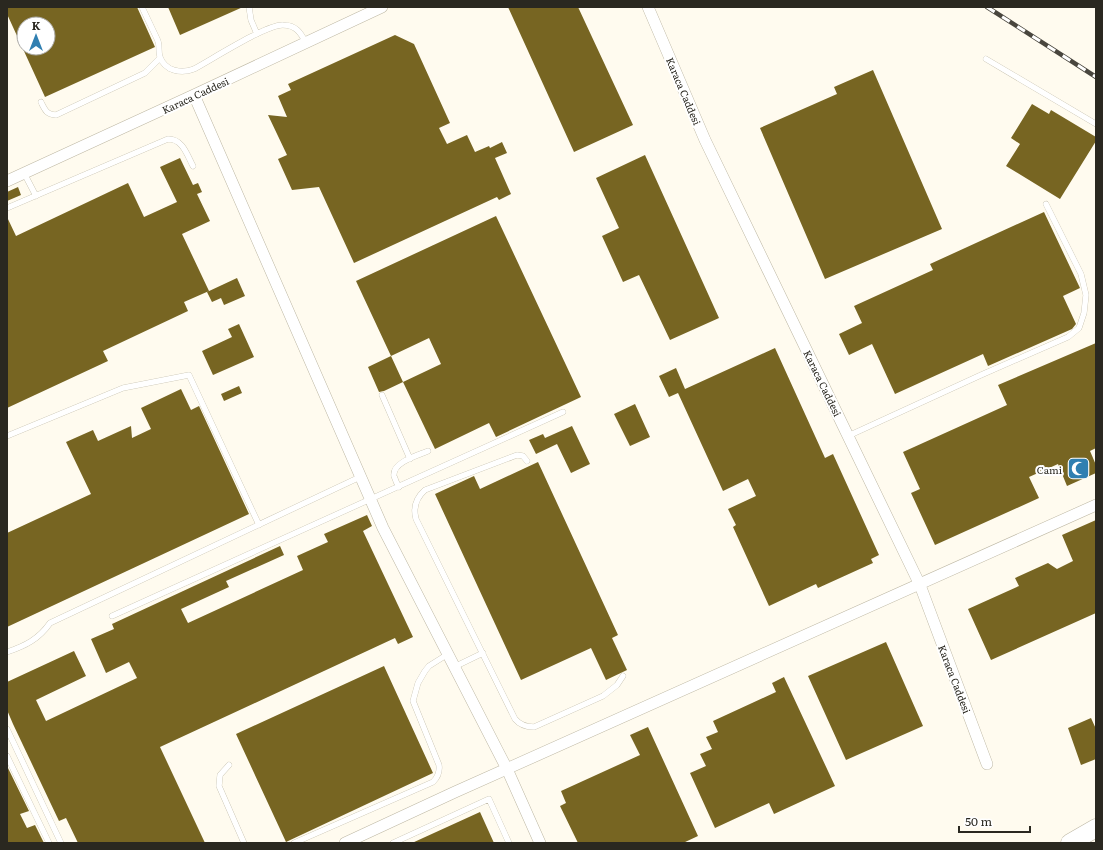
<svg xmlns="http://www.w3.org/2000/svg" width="1103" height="850" viewBox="0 0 1103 850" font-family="Literata,serif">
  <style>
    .building { fill: #776522; fill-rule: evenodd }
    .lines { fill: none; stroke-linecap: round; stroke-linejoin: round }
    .service-casing { stroke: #bdb7a3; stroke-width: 6 }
    .minor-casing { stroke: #bdb7a3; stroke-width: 12 }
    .trunk-casing { stroke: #bdb7a3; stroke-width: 19 }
    .service { stroke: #fff; stroke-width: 5.5 }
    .minor { stroke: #fff; stroke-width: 11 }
    .trunk { stroke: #fff; stroke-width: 18 }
    .rail-casing { stroke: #49463e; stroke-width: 4.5 }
    .rail { stroke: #fff; stroke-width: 3; stroke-dasharray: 9; stroke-linecap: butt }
    .labels { text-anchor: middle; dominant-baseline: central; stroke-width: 4; stroke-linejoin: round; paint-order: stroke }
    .street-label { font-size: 10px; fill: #2a2820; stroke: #fff }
    .poi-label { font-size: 10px; fill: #2a2820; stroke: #fff; text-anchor: end }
  </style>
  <rect width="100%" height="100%" fill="#fffbef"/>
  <!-- building -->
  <path class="building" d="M7,7H137L155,47L45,97L7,14ZM24,24H48V48H24Z
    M168,7H243L180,35Z
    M508,7H578L633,125L574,152Z
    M395,35L414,44L450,123L439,128L447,144L467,135L475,152L489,146L490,148L502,142L507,153L495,158L511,194L499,200L497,197L354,263L319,187L292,190L278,159L287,155L268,115L287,117L278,96L291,90L288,84Z
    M873,70L942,229L825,279L760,128L837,94L834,87Z
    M1032,104L1049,114L1051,110L1096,137V141L1060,199L1006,166L1020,144L1011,138Z
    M645,155L719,318L670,340L639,275L623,282L602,236L619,228L596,178Z
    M180,158L193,185L198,183L202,192L197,194L210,221L182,234L209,291L184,302L188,311L103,351L108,361L7,408V217L16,236L128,183L144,217L177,202L160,167Z
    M18,187L21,195L7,201V192Z
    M1044,212L1080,288L1063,296L1076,324L1072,329L988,366L983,354L895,394L872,344L849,355L839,334L862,323L854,306L933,270L930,264Z
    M496,216L581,397L496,437L489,423L435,449L403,382L441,364L429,338L391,356L356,281Z
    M237,278L245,296L224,305L221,298L212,302L207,292Z
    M239,324L254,357L213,375L202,351L232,337L228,329Z
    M1096,343V448L1090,451L1096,465V473L1067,486L1058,464L1029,477L1039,498L935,545L911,493L920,489L903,452L1007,405L998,385Z
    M775,348L825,458L833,454L879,555L871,559L873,563L818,588L816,584L769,606L733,527L736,525L728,509L756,496L748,479L723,491L678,393L669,397L659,376L676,368L685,389Z
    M391,356L403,382L384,391L379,392L368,367Z
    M239,386L242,393L224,401L221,394Z
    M181,389L191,410L199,406L249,514L7,627V533L91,494L66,442L93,430L98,441L131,426L132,438L151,429L141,408Z
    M635,404L650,437L630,446L614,414Z
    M572,426L590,464L571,473L557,444L536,454L529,440L543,434L545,438Z
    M538,462L618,635L612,638L627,670L606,680L591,648L521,680L435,494L474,476L480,489Z
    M367,515L372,526L363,531L413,637L398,644L395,638L160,747L205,843H78L66,818L59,821L13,724L7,710V682L74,651L86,676L36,700L46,721L137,678L129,662L106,673L91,639L114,629L112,624L280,546L284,555L226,581L229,587L181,609L188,623L303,570L297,556L328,542L324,534Z
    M1096,520V613L991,660L968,609L1019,586L1015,578L1048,563L1057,569L1073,561L1062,535Z
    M886,642L923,726L846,760L808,676Z
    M384,666L433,773L286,842L236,734Z
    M784,677L835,786L774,814L769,803L715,828L690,773L706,766L700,754L712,749L706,737L718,732L713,721L776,692L772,683Z
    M1091,718L1096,729V759L1081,765L1068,728Z
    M648,727L698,836L683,843H578L560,806L566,803L561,791L640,755L630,735Z
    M7,766L29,811L20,814L27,828L35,825L44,843H7Z
    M480,812L494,843H412Z"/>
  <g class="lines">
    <defs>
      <path id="service" d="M142,7C147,18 153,30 158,41C160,46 158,52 160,57C165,71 181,74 194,69C211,60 267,24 283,25C296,25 301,33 306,43
        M249,7L251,20L257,34
        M986,59L1096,124
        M41,102C45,110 46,114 56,115L145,73L160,58
        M24,173L36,196
        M7,208L168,139C183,139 187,155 193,166
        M382,395L410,459
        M7,436L123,388L189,375L259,525
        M848,436L981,375L1068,337L1079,328L1084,313L1086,295L1081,274L1046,204
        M527,461L523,456L517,455L425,490C416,498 413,508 416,519L515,719C520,725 526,727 534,727L603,696L617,685L623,676
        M399,487C397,484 395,479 394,476C392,462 419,455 428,451
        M112,616L563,412
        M7,652C25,646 39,639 50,623L360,477
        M454,667L483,653
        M7,729L61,843
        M7,756L49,843
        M229,765L220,775L219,786L244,843
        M294,843L433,782C438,777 440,772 439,765L413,701L418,683L425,671L429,666L448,654
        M393,843L489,799L509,843"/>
      <path id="minor" d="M648,7L705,140L920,585L987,764
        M194,95L383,528L507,769L540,843
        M7,181L194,95L382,7
        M345,843L455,792L1096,505"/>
      <path id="trunk" d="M1070,843L1096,828"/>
    </defs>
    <!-- service casing -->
    <use href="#service" class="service-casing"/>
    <!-- minor casing -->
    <use href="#minor" class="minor-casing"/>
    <!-- trunk casing -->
    <use href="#trunk" class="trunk-casing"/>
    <!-- service -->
    <use href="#service" class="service"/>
    <!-- minor -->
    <use href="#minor" class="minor"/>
    <!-- trunk -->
    <use href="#trunk" class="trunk"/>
    <defs>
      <path id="rail" d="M987,7L1096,77"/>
    </defs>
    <!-- rail casing -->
    <use href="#rail" class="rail-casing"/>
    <!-- rail -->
    <use href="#rail" class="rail"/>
  </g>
  <!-- icons -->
  <defs>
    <symbol id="mosque-square" viewBox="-11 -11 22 22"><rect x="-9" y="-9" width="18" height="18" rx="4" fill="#307fb1" stroke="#fff"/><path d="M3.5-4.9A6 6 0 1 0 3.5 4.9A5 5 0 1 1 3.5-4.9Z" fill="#fff"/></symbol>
  </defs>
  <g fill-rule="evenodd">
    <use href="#mosque-square" x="1066" y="456" width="25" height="25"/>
  </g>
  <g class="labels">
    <!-- street labels -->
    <g class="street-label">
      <text transform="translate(684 91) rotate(67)">Karaca Caddesi</text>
      <text transform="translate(195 95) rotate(-25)">Karaca Caddesi</text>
      <text transform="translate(823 383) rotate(64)">Karaca Caddesi</text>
      <text transform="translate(955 679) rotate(69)">Karaca Caddesi</text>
    </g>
    <!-- poi labels -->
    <g class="poi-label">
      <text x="1062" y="469">Cami</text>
    </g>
  </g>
  <!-- border -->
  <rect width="1103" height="850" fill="none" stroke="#2a2820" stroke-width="16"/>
  <!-- north arrow -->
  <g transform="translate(36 36)"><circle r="19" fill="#ffffff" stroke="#aaa9a6"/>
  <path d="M0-3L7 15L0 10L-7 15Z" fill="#307fb1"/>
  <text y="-6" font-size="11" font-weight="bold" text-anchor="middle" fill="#2a2820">K</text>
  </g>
  <!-- scale -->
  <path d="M959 826v6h71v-6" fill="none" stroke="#2a2820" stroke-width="2"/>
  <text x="965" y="826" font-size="12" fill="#2a2820" stroke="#ffffff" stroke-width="3" paint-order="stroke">50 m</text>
</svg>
